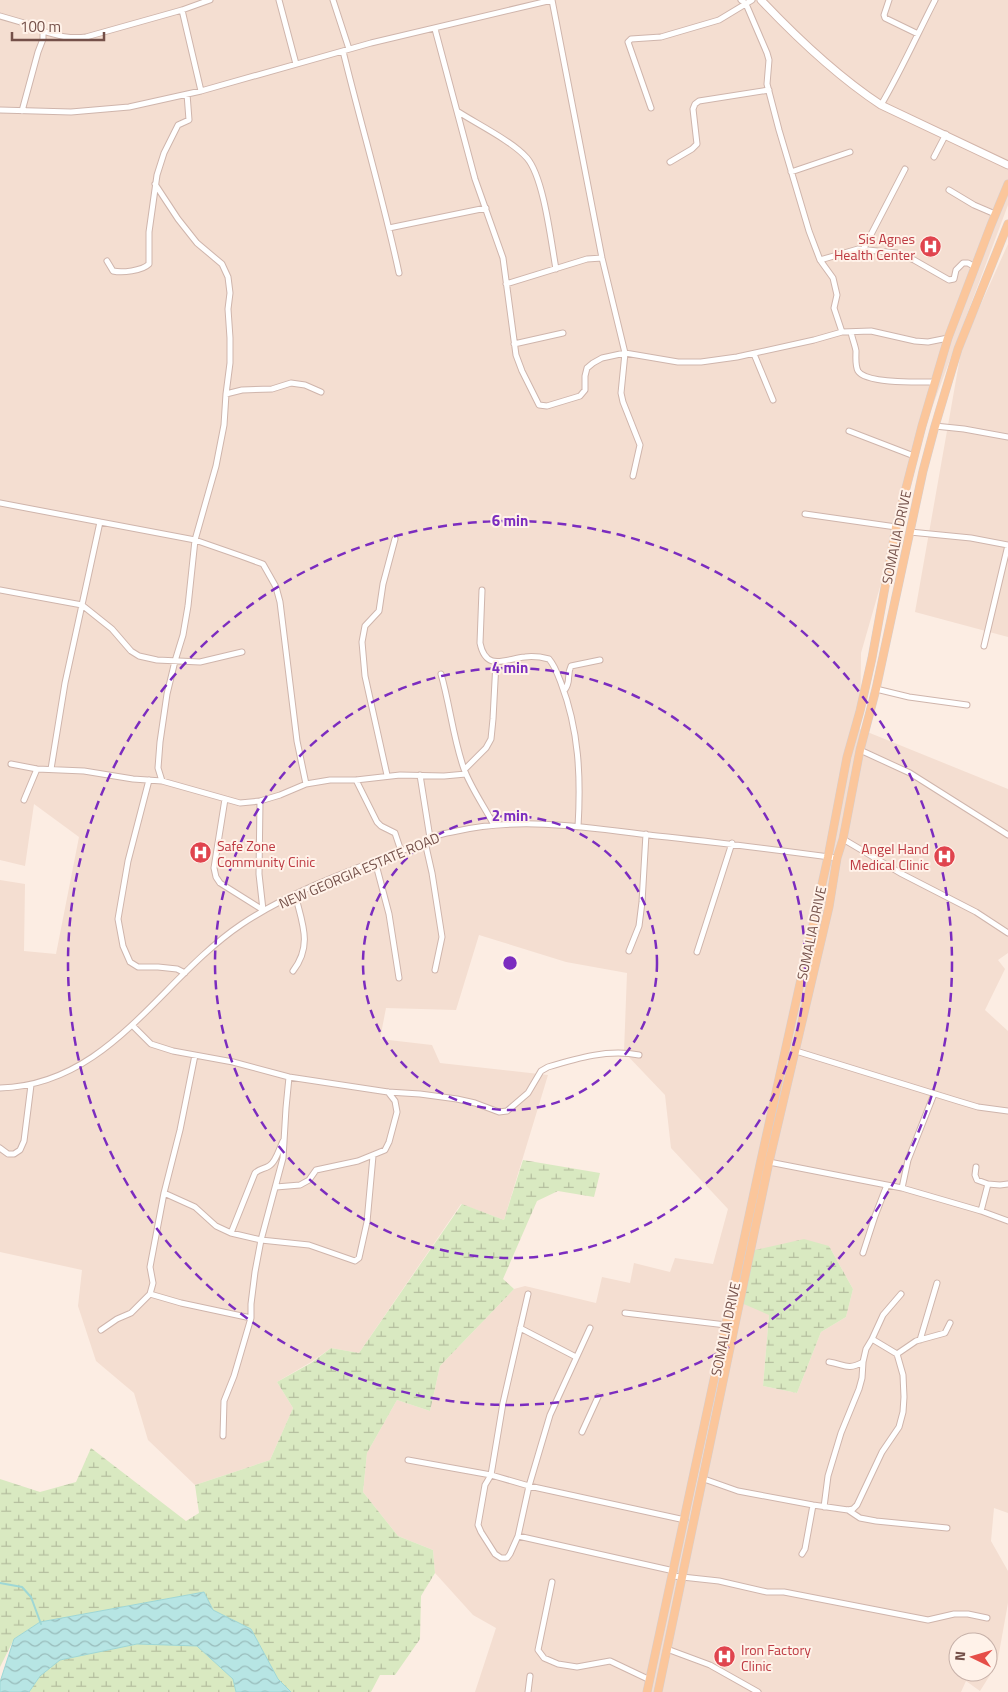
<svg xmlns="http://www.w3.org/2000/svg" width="1008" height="1692" viewBox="0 0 1008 1692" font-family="'Titillium Web',sans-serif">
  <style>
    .residential { fill: #f4ded1; fill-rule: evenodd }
    .wetland { fill: url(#wetland-marsh) }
    .water { fill: url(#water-waves); stroke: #9ed7d5 }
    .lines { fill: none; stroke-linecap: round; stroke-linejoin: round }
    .stream { stroke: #9ed7d5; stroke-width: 2 }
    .street-casing { stroke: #cfb5ac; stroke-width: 7 }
    .secondary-casing { stroke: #d2b4a9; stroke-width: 9 }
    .primary-casing { stroke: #d8cecc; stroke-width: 9 }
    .street { stroke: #fff; stroke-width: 5 }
    .secondary { stroke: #fff; stroke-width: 7 }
    .primary { stroke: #fbc69b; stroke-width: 8 }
    .ring { fill: none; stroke: #7b2cbf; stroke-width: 2.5; stroke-dasharray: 9 6 }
    .labels { text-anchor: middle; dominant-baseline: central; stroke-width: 4; stroke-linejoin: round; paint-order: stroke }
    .health-label { font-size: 14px; fill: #be3a42; stroke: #fff2e9; text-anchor: end }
    .street-label { font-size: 14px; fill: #745049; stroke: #fff2e9 }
    .centre { fill: #7b2cbf; stroke: #fff2e9; stroke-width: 2.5 }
    .ring-label { font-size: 15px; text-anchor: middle; font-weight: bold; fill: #7b2cbf; stroke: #fff2e9; stroke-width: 4; stroke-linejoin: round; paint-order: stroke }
  </style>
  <defs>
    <pattern id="wetland-marsh" width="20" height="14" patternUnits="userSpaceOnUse" patternTransform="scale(1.25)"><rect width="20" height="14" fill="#d9e9c1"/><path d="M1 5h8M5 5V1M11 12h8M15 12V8" fill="none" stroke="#b5bf9f"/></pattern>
    <pattern id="water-waves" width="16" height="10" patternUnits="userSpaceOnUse" patternTransform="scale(1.25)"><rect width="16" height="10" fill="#b7e5e4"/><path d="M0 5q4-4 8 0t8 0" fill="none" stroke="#99bcbb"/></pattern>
  </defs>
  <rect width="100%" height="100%" fill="#fcede3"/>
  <!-- residential -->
  <path class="residential" d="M0,0H1008V205L930,413L861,653L860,729L1008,789V953L998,960L1005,969L985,1010L1008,1031V1513L994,1508L991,1541L1008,1571V1603L997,1664L980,1691L966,1681L961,1692H475L496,1628L473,1615L435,1573L433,1550L398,1536L363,1492L367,1453L397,1400L430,1411L440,1366L514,1289L525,1286L596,1303L602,1277L630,1283L634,1263L670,1272L675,1258L713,1264L728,1209L671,1148L665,1095L624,1052L627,973L566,962L479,935L456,1010L386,1008L380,1039L432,1045L440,1063L548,1075L504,1220L461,1204L359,1353L331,1348L311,1362L277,1382L293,1408L270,1460L195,1485L148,1440L134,1393L96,1361L78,1306L82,1270L0,1252V880L25,884L24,951L56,954L79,837L34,804L25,866L0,860ZM829,1246L853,1289L846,1317L821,1332L797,1393L763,1386L769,1315ZM958,1642H988V1672H958Z
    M1008,244V637L915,612L962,346Z"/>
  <!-- wetland -->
  <path class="wetland" d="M523,1160L600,1173L594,1197L558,1191L537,1201L503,1279L514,1289L440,1366L430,1411L397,1400L367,1453L363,1492L398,1536L433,1550L435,1573L421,1596L420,1639L395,1675H380L371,1692H291L278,1679L251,1629L213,1610L204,1592L40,1622L14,1639L0,1667V1479L40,1492L76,1482L91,1448L186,1521L199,1513L195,1485L270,1460L293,1408L277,1382L311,1363L331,1348L359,1353L462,1204L504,1220Z
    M804,1239L829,1246L853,1289L846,1317L821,1332L797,1393L763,1386L769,1315L739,1302L751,1251Z
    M137,1644L197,1646L233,1679L236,1692H29L40,1676L60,1660Z"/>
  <!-- water -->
  <path class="water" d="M204,1592L213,1610L251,1629L278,1679L291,1692H236L233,1679L197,1646L137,1644L60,1660L40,1676L29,1692H0V1682L14,1639L40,1622Z"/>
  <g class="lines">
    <!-- stream -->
    <path class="stream" d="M0,1583L22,1587L31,1597L41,1624"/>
    <defs>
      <path id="street" d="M279,0L296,64
        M333,0L349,49
        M552,0L602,258L625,353L621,393L623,402L640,445L633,476
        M741,0L746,4L767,53L769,60L767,84L779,130L809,231L820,260L833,278L837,295L834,308L842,332
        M889,0L884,15L885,18L918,34
        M182,10L201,91
        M0,16L38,27L43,31V39L38,52L22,111
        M435,29L475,179L503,258L516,355L522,371L539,405L547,406L580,396L585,390V376L587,368L593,363L602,358L625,353L678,362H701L737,357L814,340L842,332L871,331L915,341L928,342L948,338
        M43,31C58,36 70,39 86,37L182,10L210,0
        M343,51C361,125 383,198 399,273
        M881,105C901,71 917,35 935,0
        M651,108L628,42L631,39L661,37L719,20L752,0
        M0,110L71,112L129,107L201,91L371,43L552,0
        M457,111C477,124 512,141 527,158C544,178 551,242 556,269
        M934,157L946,134
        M670,162L692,149L697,144L693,109L695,104L699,101L769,90
        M791,172L850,152
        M155,184L178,219L197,243L222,264L228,277L230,293L228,309L230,338V363L226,394L224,425L216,466L195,540L188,606L183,635L175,661L167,694L160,742L158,768L162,781
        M949,190L974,205L995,214
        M389,228L486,208
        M864,248L905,169
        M820,260L858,249L897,253L914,260L949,280L954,279L956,270L963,263H968L975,267
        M107,261L113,271C122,273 142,271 149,264V232L157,175L164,153L178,125L189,120L187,94
        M506,284L587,259L602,258
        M851,332C852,338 855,345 856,351C856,358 855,365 858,371C866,384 920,382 935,382
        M514,344L563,333
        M754,354L773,400
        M226,394L242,390L272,389L291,383L305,385L321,392
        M935,426L964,429L1008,437
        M849,431L914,456
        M0,503L195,540L241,556L263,564L276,587L280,602L297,741L306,784
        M805,514L896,527
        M910,532L971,538L1008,545
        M0,590L82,605L112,629L131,651L139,656L157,660L200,662L242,652
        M482,590L480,643C486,672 505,659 525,657C533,656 541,657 549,659C555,666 558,675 561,683C579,730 581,777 578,827
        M984,646L1008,545
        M441,674C450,705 453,738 464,769C471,788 484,806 494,825
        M876,689L909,697L967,705
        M564,691C572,681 566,676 571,666L600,660
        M860,750L910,773L1008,835
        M11,764L37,769L84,771L133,779L162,781L240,803L260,801L280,795L306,784L330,780H356L400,775L444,776L466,774
        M51,769L65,683L100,522
        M465,769L486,748L491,739L493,719L496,662
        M387,775L365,676L362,642L365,626L379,611L383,584L395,539
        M420,775L430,838
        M149,780L128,861L118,919L123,946L130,962L138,967H158L177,969L185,973
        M356,780L377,822L381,826L395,833L401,851
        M225,799L214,868L216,877L220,883L263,910
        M24,800L37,769
        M260,801L259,874L263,910
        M843,839L902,874L976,912L1008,933
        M425,842L432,873L442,937L435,970
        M375,861L389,914L399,978
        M629,951L639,926L642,902L646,834
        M697,952L732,843
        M293,971C313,945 302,923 295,894
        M133,1026L151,1044L173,1051L233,1062L289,1077L388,1092L420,1094L457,1099L475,1103L499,1112L507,1111L528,1093L541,1071L548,1067C578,1058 608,1049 639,1055
        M796,1051L958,1101L978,1107L1008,1111
        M0,1088C110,1085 160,979 242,924C298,887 363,866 425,842C434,835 446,833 457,831C522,816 591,828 657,836C717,842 777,850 837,858
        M0,1148L8,1154H14L20,1150L24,1141L31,1085
        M769,1162L902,1188L981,1211L1008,1221
        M976,1167L975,1175L977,1180L988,1184L981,1211
        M988,1184L1000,1185L1008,1184
        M276,1187L300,1185L309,1180L316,1170L358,1161L385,1150L389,1142L397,1112L395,1101L388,1092
        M902,1188L908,1160L934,1094
        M164,1193L195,1207L216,1226L231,1233L261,1240L309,1245L355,1261L359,1258L367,1222L373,1156
        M231,1233L255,1173C259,1169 264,1169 269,1166C276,1162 279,1149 283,1141
        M863,1253L875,1216L887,1185
        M150,1294L181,1303L251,1318
        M528,1294L503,1403L491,1475L485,1485L478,1525L481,1532L495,1554L501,1558H507L510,1554L518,1536L529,1486L550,1415L590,1328
        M625,1313L726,1325
        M520,1328L576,1357
        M101,1330L117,1319L131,1313L150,1294L153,1283L150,1267L164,1193L180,1130L195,1055
        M920,1340L937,1283
        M897,1354L916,1341L945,1333L950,1323
        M829,1362C844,1364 847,1371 863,1362L866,1349L872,1339
        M582,1432L598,1397
        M223,1436L224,1401L234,1376L251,1318V1304L255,1272L261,1240L283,1158L286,1108L289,1077
        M408,1460L491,1475L529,1486L685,1520
        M704,1479L738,1491L813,1505L848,1510L853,1509L857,1505L882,1452L899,1427L903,1412L904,1397L903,1375L897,1354L872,1339L883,1315L901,1294
        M824,1507L828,1476L841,1433L859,1389L862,1378L863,1362
        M848,1510L860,1518L876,1521L947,1528
        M518,1536L674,1571
        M802,1554L805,1549L813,1505
        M673,1576L719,1581L767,1592H784L928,1620L954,1614H968L987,1618
        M552,1582L538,1650L544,1658L558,1664L577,1667L610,1661L650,1680
        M667,1649L710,1665L758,1692
        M528,1692L530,1676"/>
      <path id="secondary" d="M761,0C797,38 837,76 881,105L1008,165"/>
      <path id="primary" d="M647,1692L761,1160L828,857L847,757L860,711L872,658L896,527L922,426L948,338L991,225L1008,184
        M658,1692L769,1162L829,907L837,858L843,839L860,750L876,689L923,471L935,426L958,349L1008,224"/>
    </defs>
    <!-- street casing -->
    <use href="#street" class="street-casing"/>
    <!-- secondary casing -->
    <use href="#secondary" class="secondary-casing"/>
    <!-- primary casing -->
    <use href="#primary" class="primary-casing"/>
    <!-- street -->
    <use href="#street" class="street"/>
    <!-- secondary -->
    <use href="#secondary" class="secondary"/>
    <!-- primary -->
    <use href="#primary" class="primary"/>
  </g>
  <!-- distance rings -->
  <g class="ring">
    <circle cx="510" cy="963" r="147"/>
    <circle cx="510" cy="963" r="295"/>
    <circle cx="510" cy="963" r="442"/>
  </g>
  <!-- icons -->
  <defs>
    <symbol id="hospital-disc" viewBox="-11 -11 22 22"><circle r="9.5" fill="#e0444e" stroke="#fff2e9"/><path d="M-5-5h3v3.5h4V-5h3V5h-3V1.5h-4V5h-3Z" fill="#fff"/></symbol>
  </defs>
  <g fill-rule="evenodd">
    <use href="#hospital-disc" x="918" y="234" width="25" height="25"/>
    <use href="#hospital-disc" x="188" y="840" width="25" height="25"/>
    <use href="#hospital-disc" x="932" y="844" width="25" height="25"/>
    <use href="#hospital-disc" x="712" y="1644" width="25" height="25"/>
  </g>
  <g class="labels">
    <!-- health labels -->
    <g class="health-label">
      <text x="915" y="238">Sis Agnes<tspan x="915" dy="16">Health Center</tspan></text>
      <text x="217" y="845" text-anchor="start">Safe Zone<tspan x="217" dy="16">Community Cinic</tspan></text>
      <text x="929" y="848">Angel Hand<tspan x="929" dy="16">Medical Clinic</tspan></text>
      <text x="741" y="1649" text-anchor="start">Iron Factory<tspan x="741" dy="16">Clinic</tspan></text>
    </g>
    <!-- street labels -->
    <g class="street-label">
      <text transform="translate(896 537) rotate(-78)">SOMALIA DRIVE</text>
      <text transform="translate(359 870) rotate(-23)">NEW GEORGIA ESTATE ROAD</text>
      <text transform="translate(811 933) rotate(-78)">SOMALIA DRIVE</text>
      <text transform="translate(725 1329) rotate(-78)">SOMALIA DRIVE</text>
    </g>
  </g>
  <circle cx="510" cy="963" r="8" class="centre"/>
  <g class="ring-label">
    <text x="510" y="526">6 min</text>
    <text x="510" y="673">4 min</text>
    <text x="510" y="821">2 min</text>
  </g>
  <!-- north arrow -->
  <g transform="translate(973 1657) rotate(275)"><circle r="24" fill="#fff2e9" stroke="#c7b1a9"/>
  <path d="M0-4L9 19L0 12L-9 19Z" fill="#e64e48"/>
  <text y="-8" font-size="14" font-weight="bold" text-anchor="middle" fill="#745049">N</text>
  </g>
  <!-- scale -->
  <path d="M12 32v8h92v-8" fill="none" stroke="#745049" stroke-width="2.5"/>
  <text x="20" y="32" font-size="15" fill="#745049" stroke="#fff2e9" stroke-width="4" paint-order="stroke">100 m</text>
</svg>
